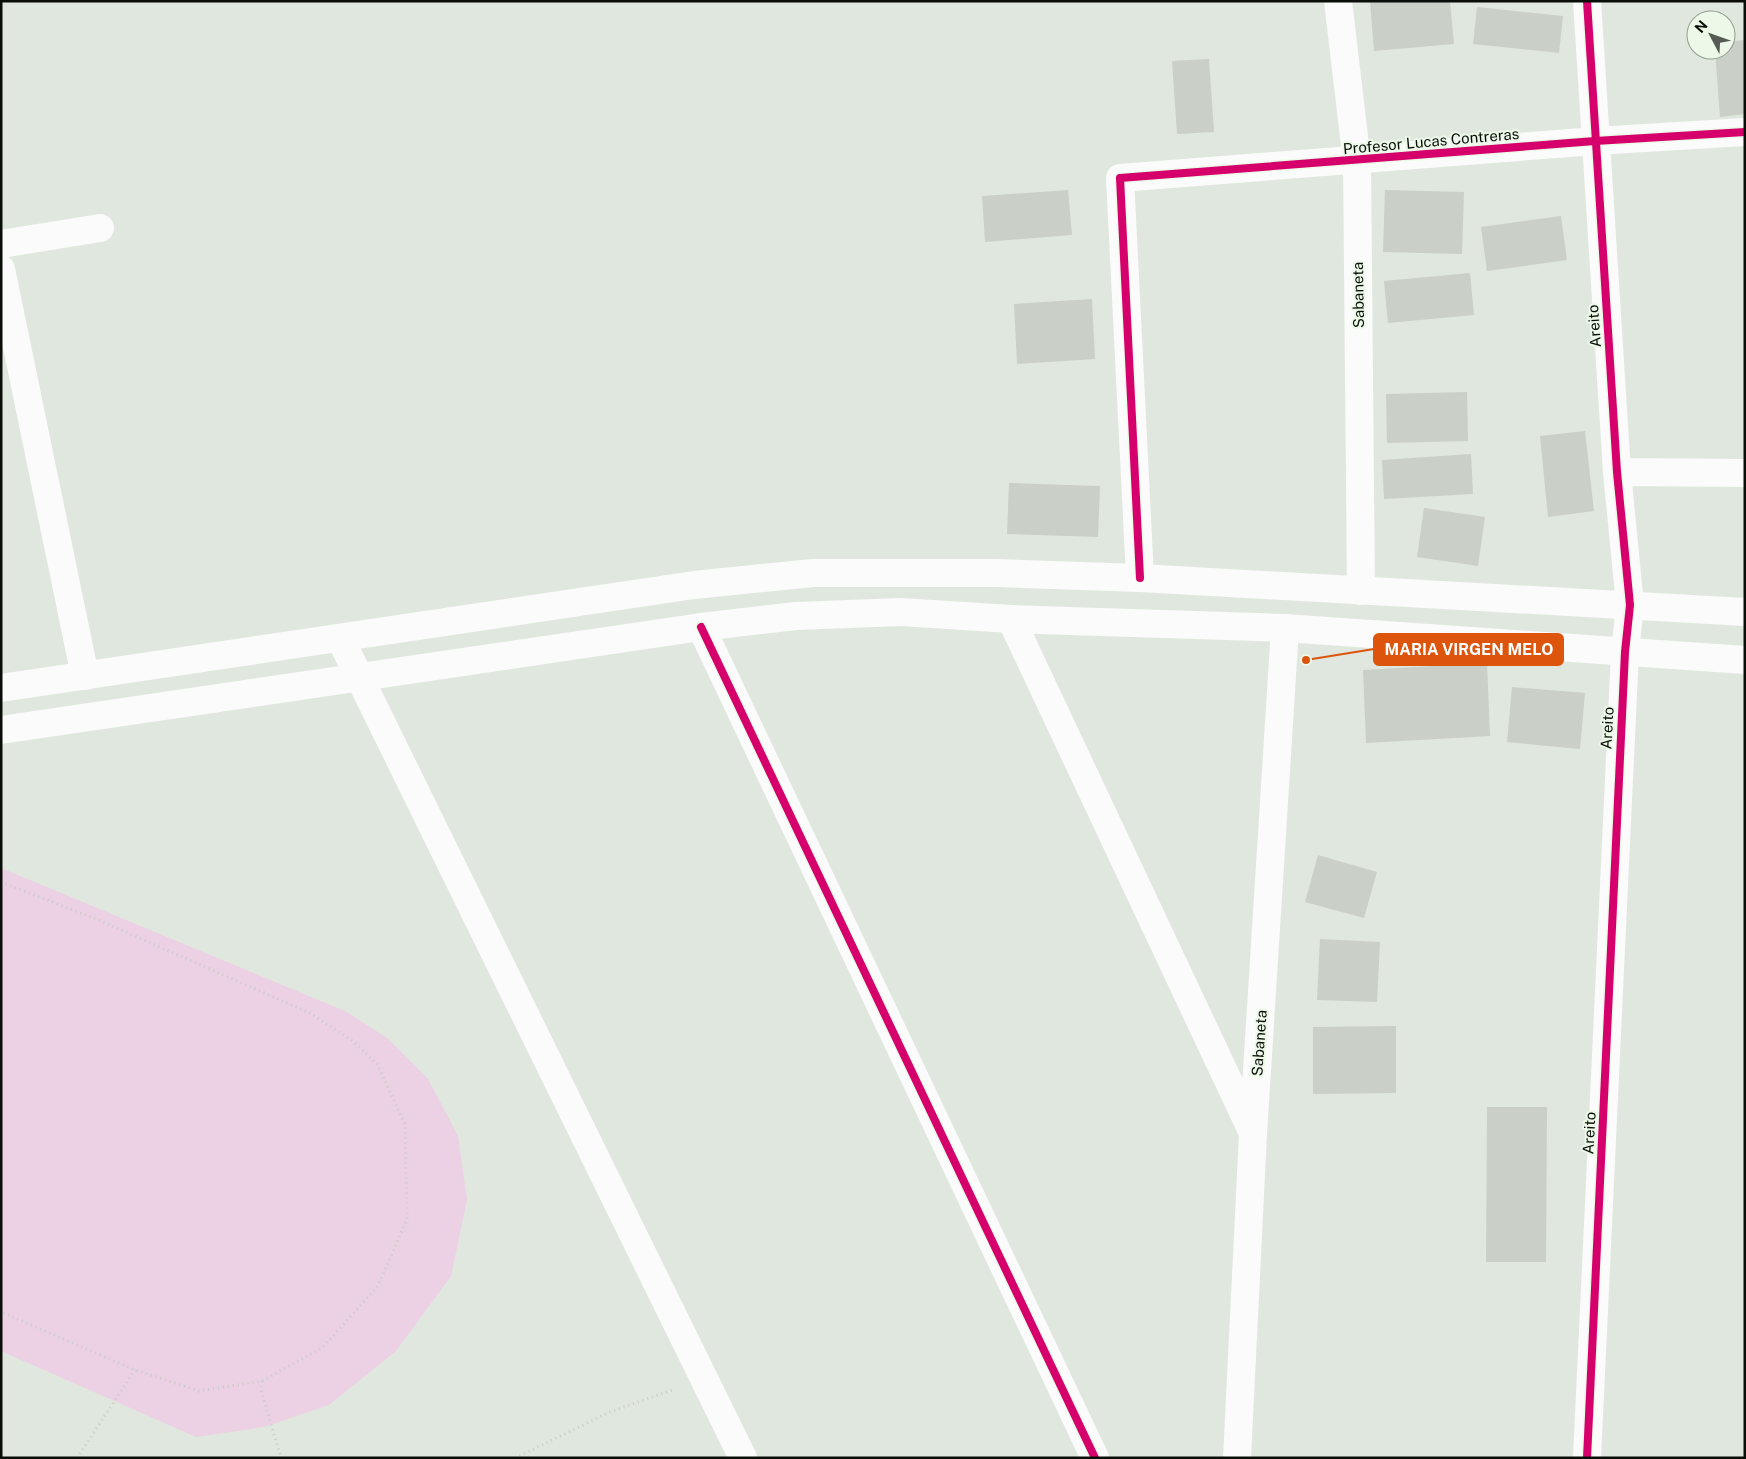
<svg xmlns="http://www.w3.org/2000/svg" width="1746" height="1459" viewBox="0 0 1746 1459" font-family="'Public Sans',sans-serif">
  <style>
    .green { fill: #ecd0e3 }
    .building { fill: #cacfc8 }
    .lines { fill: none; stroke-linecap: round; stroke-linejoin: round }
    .path { stroke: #c9cbc9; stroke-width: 3; stroke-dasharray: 1 4; stroke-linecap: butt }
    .street { stroke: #fafbfa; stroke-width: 28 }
    .primary { stroke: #fafbfa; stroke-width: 28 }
    .cycleway-casing { stroke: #ecf9e8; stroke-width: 11 }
    .cycleway { stroke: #d6006c; stroke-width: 8 }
    .labels { text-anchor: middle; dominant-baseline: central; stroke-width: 4; stroke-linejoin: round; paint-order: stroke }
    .street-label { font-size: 15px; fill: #0a0e08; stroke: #ecf9e8 }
    .leader { fill: none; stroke: #dd550c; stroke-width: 2 }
    .callout-dot { fill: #dd550c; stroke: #ecf9e8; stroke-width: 2 }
    .callout { fill: #dd550c; stroke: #dd550c; stroke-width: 2 }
    .callout-label { font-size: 16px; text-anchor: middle; font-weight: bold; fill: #fff }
  </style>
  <rect width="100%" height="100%" fill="#e0e7de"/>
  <!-- green -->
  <path class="green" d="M1,868L345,1011L387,1038L428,1079L458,1136L467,1200L451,1276L396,1351L329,1405L264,1427L196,1437L1,1351Z"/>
  <!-- building -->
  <path class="building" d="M1370,1H1450L1454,44L1374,51Z
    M1477,7L1563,16L1559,53L1473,44Z
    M1745,40V114L1720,117L1715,50H1726V42Z
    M1209,59L1214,132L1177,134L1172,61Z
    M1068,190L1072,235L985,242L982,196Z
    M1385,190L1464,192L1462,254L1383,252Z
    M1561,216L1567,260L1487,271L1481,227Z
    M1470,273L1474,315L1388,323L1384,281Z
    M1092,299L1095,359L1017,364L1014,304Z
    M1467,392L1468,441L1387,443L1386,394Z
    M1585,431L1594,511L1548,517L1540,436Z
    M1471,454L1473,494L1384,499L1382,460Z
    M1009,483L1100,486L1098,537L1007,534Z
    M1424,508L1485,517L1478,566L1417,557Z
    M1487,663L1490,736L1366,743L1363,670Z
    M1512,687L1585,693L1580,749L1507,742Z
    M1318,855L1377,872L1364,918L1305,902Z
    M1320,939L1380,942L1377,1002L1317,1000Z
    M1396,1026V1093L1313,1094V1027Z
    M1487,1107H1547L1546,1262H1486Z"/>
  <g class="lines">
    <!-- path -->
    <path class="path" d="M1,882L96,919L310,1013L354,1042L377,1064L405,1124L407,1219L378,1286L323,1347L262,1381L199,1391L135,1370L1,1312
      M262,1381L261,1390L281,1458
      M77,1458L135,1370
      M515,1458L610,1412L675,1389"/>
    <!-- street -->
    <path class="street" d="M1338,1L1357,162L1361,591
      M1,244L100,228
      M1,269L85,676
      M1617,472L1745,473
      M1140,578L1120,178L1595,141L1745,132
      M1011,619L1252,1131
      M701,627L1095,1458
      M340,638L743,1458
      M1237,1458L1253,1134L1285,628
      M1587,1458L1625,652L1630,605L1617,472L1587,1"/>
    <!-- primary -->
    <path class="primary" d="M1,688L694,585L813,573H997L1140,578L1745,612
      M1,730L701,627L796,616L901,612L1011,619L1285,628L1745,660"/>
    <defs>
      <path id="cycleway" d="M1140,578L1120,178L1595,141L1745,132
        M701,627L1095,1458
        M1587,1458L1625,652L1630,605L1617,472L1587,1"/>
    </defs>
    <!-- cycleway casing -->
    <use href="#cycleway" class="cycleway-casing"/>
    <!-- cycleway -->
    <use href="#cycleway" class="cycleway"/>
  </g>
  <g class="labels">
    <!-- street labels -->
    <g class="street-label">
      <text transform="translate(1431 141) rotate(-5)">Profesor Lucas Contreras</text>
      <text transform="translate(1358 295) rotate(-91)">Sabaneta</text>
      <text transform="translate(1594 326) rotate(-94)">Areito</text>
      <text transform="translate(1607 728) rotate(-87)">Areito</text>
      <text transform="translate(1259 1043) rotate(-86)">Sabaneta</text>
      <text transform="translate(1589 1133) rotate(-87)">Areito</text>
    </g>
  </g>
  <!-- callouts -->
  <path class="leader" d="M1306 660L1374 649"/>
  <circle class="callout-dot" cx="1306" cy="660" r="5"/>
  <rect class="callout" x="1374" y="634" width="189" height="31" rx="5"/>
  <g class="callout-label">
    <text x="1469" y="655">MARIA VIRGEN MELO</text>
  </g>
  <!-- border -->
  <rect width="1746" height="1459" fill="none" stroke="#0a0e08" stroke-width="5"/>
  <!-- north arrow -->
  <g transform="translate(1711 35) rotate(311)"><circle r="24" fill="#ecf9e8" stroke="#929b8e"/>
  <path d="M0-4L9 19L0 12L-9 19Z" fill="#555a53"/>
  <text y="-8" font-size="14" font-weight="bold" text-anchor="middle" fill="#0a0e08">N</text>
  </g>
</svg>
